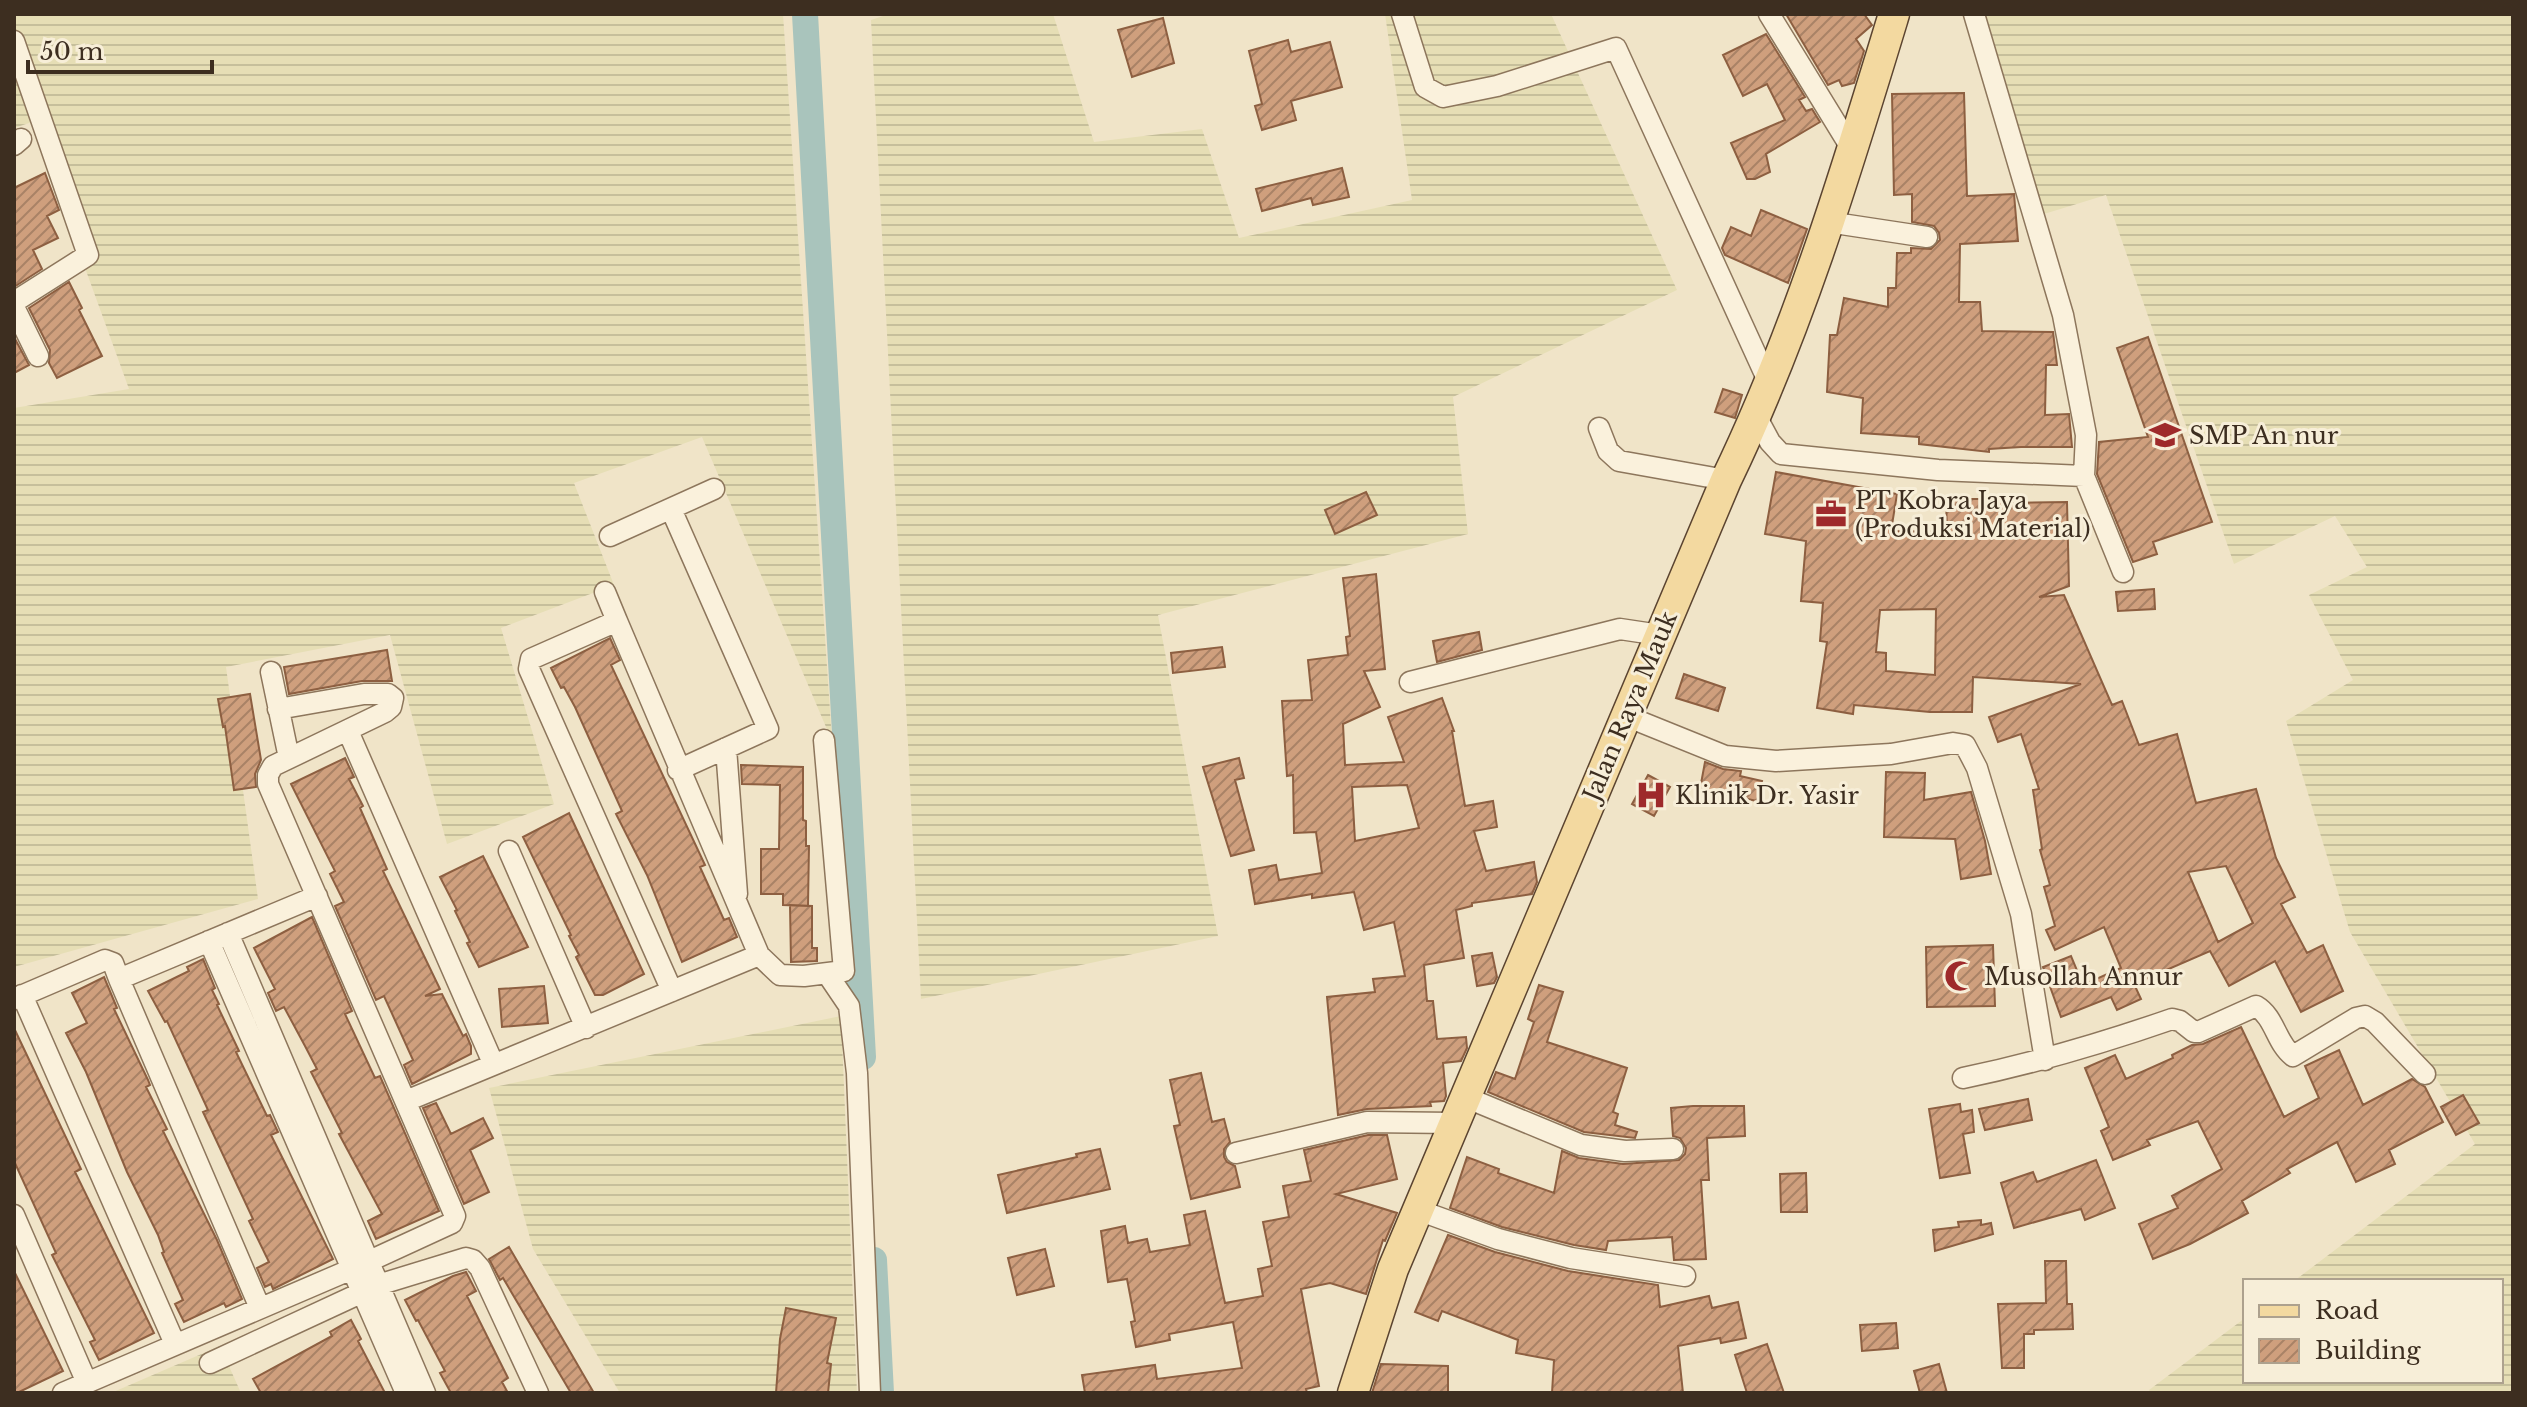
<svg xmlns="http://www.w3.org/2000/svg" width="2527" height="1407" viewBox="0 0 2527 1407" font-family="'Libre Baskerville',serif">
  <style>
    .farmland { fill: url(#farmland-rules) }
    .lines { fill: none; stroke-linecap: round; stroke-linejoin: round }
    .canal { stroke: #a9c4bc; stroke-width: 26 }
    .building { fill: url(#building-hatch); stroke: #8d5f41; stroke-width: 2; fill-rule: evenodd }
    .minor-casing { stroke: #8d765c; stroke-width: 23 }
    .primary-casing { stroke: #5b4430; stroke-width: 33 }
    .minor { stroke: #faf1dc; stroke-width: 20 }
    .primary { stroke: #f3d9a0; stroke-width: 30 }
    .labels { text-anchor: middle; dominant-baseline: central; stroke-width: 6; stroke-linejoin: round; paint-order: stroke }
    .poi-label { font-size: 24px; fill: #3d2e20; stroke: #f7eed8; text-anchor: start }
    .street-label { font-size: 24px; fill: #3d2e20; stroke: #f7eed8 }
  </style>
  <defs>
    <pattern id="farmland-rules" width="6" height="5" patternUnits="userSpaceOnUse" patternTransform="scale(2)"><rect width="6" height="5" fill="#e6deb5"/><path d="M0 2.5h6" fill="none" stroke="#c6bf9b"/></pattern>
    <pattern id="building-hatch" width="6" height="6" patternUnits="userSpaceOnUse" patternTransform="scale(2)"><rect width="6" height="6" fill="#cf9f7d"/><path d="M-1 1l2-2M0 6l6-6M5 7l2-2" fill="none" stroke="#a98266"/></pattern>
  </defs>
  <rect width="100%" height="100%" fill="#f0e4c8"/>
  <!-- farmland -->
  <path class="farmland" d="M14,14H783L832,741L702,437L574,483L614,585L501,628L554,804L447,844L390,635L226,667L258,899L14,967V408L129,389L32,122L14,128Z
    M889,14H1053L1094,142L1202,129L1239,238L1412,200L1385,14H1551L1677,290L1453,397L1468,534L1158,615L1218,936L921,999L871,20Z
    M1974,14H2513V1393H2151L2149,1390L2245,1318V1381H2501V1281H2294L2475,1144L2350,932L2286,721L2353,680L2309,595L2367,567L2335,516L2234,564L2106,195L2044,214Z
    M841,1016L857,1393H620L533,1249L489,1088Z
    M220,1346L241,1393H111Z"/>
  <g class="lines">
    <!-- canal -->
    <path class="canal" d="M805,14L863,1057
      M874,1260L881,1393"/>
  </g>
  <!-- building -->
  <path class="building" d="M1786,14H1864L1872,25L1856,39L1864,51L1854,83L1842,86L1839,80L1828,85Z
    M1163,18L1174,63L1132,77L1118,30Z
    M1766,34L1805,97L1799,100L1806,111L1812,109L1820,122L1766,154L1770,172L1755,179H1747L1731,143L1785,120L1767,84L1743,96L1723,55Z
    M1288,40L1291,52L1330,42L1342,87L1291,101L1296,120L1262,130L1255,106L1262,104L1249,51Z
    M1964,93L1967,196L2014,194L2018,241L1960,244L1959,302H1980L1982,331L2053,332L2057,365H2046L2045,415L2069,414L2072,447H2021L1989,449V452L1919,444V437L1861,433L1863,398L1827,392L1830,335H1837L1844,298L1888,307V288H1896L1897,253H1911V248L1931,249L1940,240L1939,233L1934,226L1912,222V194L1894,195L1892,94Z
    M1342,168L1349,197L1313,205L1311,198L1262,211L1256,189Z
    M45,173L59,210L47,216L58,238L33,250L42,269L14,287V188Z
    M1761,210L1807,229L1788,283L1725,255L1722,248L1731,227L1751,236Z
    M69,282L82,308L79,310L102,356L57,378L49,363L50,350L29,308Z
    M14,337L29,365L14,373Z
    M2148,337L2212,522L2153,542L2157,554L2133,562L2097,474L2099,442L2148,437L2117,348Z
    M1723,389L1742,395L1735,418L1715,412Z
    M1776,472L1897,494L1891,531L1947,532L1946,499H2003V503L2067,502L2069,586L2039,597L2064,595L2112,705L2122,701L2139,745L2177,734L2196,803L2256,789L2276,858L2295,897L2281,904L2307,953L2323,945L2343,991L2301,1012L2275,961L2229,986L2210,951L2134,984L2141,999L2117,1010L2111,997L2061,1017L2043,967L2071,956L2083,985L2121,968L2104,927L2055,950L2046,930L2055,926L2044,887L2050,885L2040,850L2042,849L2033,790L2039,789L2021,734L1998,742L1989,717L2081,684L1973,677L1972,712H1930L1854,705L1853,714L1817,708L1827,642L1820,641L1823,603L1801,601L1806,541L1765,534ZM1936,609L1935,675L1886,671V653L1876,652L1880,610ZM2226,866L2253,923L2218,942L2188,872Z
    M1366,492L1377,515L1335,534L1325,510Z
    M1376,574L1385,669L1364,671L1380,707L1343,724L1345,765L1404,762L1388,717L1442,698L1454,731H1452L1465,806L1493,801L1497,827L1474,831L1486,871L1534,862L1537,882L1532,894L1472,903V906L1456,910L1464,958L1424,965L1427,1001H1433L1437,1039L1466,1037L1467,1048L1461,1061L1443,1063L1446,1096L1444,1101L1430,1102L1431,1106L1367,1109L1338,1115L1327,997L1375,992L1373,979L1405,976L1394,922L1364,930L1354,892L1312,898V894L1255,904L1249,870L1276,865L1279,880L1322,873L1316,832L1294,833L1293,775L1287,776L1282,701L1312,700L1308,660L1348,655L1346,637L1350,636L1343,578ZM1407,785L1419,828L1355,841L1352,787Z
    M2154,589L2155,609L2118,611L2116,592Z
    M1479,632L1482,650L1437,662L1433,641Z
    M610,638L620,660L611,665L705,865L700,867L710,889L724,920L729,918L737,937L682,962L647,875L616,814L622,811L575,707L564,687L561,688L551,668Z
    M1222,647L1225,667L1173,673L1171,653Z
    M387,650L392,681H362L289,694L284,667Z
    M1684,674L1725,688L1718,711L1676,698Z
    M250,694L261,760L255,774L256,787L234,790L225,726L223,727L218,699Z
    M345,758L354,777L349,779L363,806L360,808L387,869L383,871L440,989L425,996L442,994L463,1036L466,1034L471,1046V1054L412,1084L404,1065L413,1060L384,996L376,1000L335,906L344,902L330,874L335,871L291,784Z
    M1239,758L1244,778L1235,780L1254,850L1231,856L1203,767Z
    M1705,762L1723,769L1741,771L1740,776L1762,781L1757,801L1700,789Z
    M741,765L803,767V820L806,821V846H809L808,906L783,905V894H761V849H779L780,785L742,784Z
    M1886,772L1925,773L1924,800L1971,792L1985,841L1991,874L1961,879L1955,839L1884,837Z
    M1648,775L1670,787L1654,816L1632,804Z
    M569,813L644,974L603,995H595L576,957L579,955L569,936L571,935L523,837Z
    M483,856L528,947L479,967L467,943L470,942L455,911L457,910L440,877Z
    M790,905L812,906V948H817V961L791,962Z
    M312,917L352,1011L345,1014L375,1078L380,1076L439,1211L376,1239L368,1221L382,1214L339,1134L342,1133L311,1072L317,1069L305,1046L284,1007L276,1011L268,993L275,989L254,948Z
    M1993,945L1995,1006L1927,1007L1926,947Z
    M1492,953L1497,977L1494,983L1477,986L1472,956Z
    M203,959L215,988L212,990L219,1004L217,1005L239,1051L236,1052L267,1116L270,1115L278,1132L271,1135L333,1259L273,1289L271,1284L265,1287L257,1268L269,1262L249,1221L253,1219L203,1112L208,1110L167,1021L165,1022L148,991L189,971L187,967Z
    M104,977L117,1008L114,1009L148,1080L150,1085L146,1087L167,1129L163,1131L217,1240L242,1299L226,1307L224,1303L184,1322L175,1304L183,1300L162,1253L164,1252L158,1235L127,1172L86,1072L66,1033L87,1023L72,993Z
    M1539,985L1563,992L1547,1042L1627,1068L1613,1112L1618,1114L1615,1125L1637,1132L1635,1138L1584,1132L1488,1092L1496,1072L1515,1079L1534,1022L1528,1019Z
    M544,986L548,1023L502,1027L499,989Z
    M2241,1027L2284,1117L2319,1098L2305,1066L2339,1050L2363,1105L2412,1079L2425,1087L2443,1122L2389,1150L2395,1164L2356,1182L2337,1142L2287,1169L2290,1173L2242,1201L2248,1213L2190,1244L2153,1259L2139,1224L2178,1208L2172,1196L2222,1169L2198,1121L2147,1140L2150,1145L2113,1160L2101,1131L2109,1127L2085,1068L2115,1055L2126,1079L2173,1058L2172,1055L2192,1045L2203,1044Z
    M14,1028L81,1169L75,1172L154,1333L99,1360L90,1342L95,1340L52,1255L56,1253L14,1161Z
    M1201,1073L1212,1122L1224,1119L1230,1142L1224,1149V1157L1227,1162L1235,1166L1240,1187L1191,1199L1174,1126L1180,1125L1170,1080Z
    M2463,1095L2479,1123L2456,1135L2441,1107Z
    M2028,1099L2032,1120L1985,1130L1979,1109Z
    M436,1103L451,1134L483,1118L493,1138L470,1150L489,1192L464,1204L423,1108Z
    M1960,1104L1961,1112L1972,1110L1974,1132L1963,1134L1970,1173L1940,1178L1929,1109Z
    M1693,1106H1744L1745,1136L1707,1138L1709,1180H1701L1706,1259L1674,1260L1672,1237L1608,1241L1606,1250L1574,1245L1502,1227L1450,1208L1467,1157L1499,1169L1498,1173L1554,1193L1562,1151L1579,1158L1623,1164L1679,1160L1685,1154L1686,1148L1680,1138L1673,1136L1671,1108Z
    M1368,1135H1387L1397,1179L1336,1194L1397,1213L1385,1241L1383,1240L1366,1294L1330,1283L1301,1289L1319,1386L1306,1389L1307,1393H1085L1082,1375L1155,1365L1157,1379L1242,1368L1233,1322L1169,1334L1170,1340L1136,1347L1131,1322L1135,1321L1127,1279L1108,1282L1101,1231L1125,1226L1128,1243L1147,1239L1150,1252L1190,1245L1184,1215L1205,1211L1225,1303L1263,1296L1258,1269L1272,1266L1263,1222L1289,1217L1283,1186L1311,1181L1304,1150Z
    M1100,1149L1110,1189L1007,1213L998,1175L1077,1157L1076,1154Z
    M2096,1160L2115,1208L2085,1220L2081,1209L2014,1228L2001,1183L2033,1172L2037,1182Z
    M1806,1173L1807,1212H1781L1780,1174Z
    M1981,1220V1225L1991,1223L1993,1234L1935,1251L1933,1230L1959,1227L1958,1222Z
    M1448,1235L1495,1252L1568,1271L1658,1285L1660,1307L1709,1296L1712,1308L1738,1302L1746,1338L1721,1343L1720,1338L1678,1346L1683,1393H1552L1554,1360L1516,1353L1518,1340L1442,1311L1438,1321L1415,1312Z
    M509,1247L551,1319L594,1393H571L503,1278L500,1280L489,1259Z
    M1045,1249L1054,1286L1017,1295L1008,1258Z
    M2045,1261H2066L2067,1304H2072L2073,1329L2034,1330V1334H2024V1368H2002L1998,1304L2046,1303Z
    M14,1271L63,1371L17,1393H14Z
    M466,1272L476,1291L467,1296L508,1378L502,1382L508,1393H451L440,1373L445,1371L418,1320L416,1321L405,1300L453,1276Z
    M786,1308L836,1318L827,1363L831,1364L828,1393H776L780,1339Z
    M351,1320L361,1339L358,1341L385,1393H261L253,1379L332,1336L330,1332Z
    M1896,1323L1898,1348L1862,1351L1860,1325Z
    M1767,1344L1784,1393H1747L1735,1355Z
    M1381,1364L1448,1366V1393H1372Z
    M1939,1364L1947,1393H1920L1914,1371Z"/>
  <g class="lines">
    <defs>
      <path id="minor" d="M1402,14L1425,87L1443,97L1497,86L1616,48L1769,383
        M1769,14L1853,151
        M1974,14L2063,315L2086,435L2084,476L2123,572
        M14,41L88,255L14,302
        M14,145L21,139
        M1828,222L1927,237
        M14,307L38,356
        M1756,416L1770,442L1781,454L1938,470L2084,476
        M1599,428L1608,451L1619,461L1726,480
        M671,509L768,729L678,770
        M610,536L714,489
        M605,592L617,621
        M271,672L289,758
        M1410,682L1620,629L1660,635
        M1626,716L1725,756L1776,761L1891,754L1953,743L1965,745L1977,768L2021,914L2045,1060
        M348,731L493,1063
        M726,748L737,894
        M509,851L586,1028
        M228,933L425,1393
        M209,941L406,1393
        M828,975L849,1006L857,1073L870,1393
        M119,979L260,1308
        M672,991L529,669L531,659L617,621L759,955
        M22,995L175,1344
        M14,999L105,960L113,963L119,979L317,896
        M1963,1078C2035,1063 2103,1043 2172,1019L2180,1021L2194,1032H2198L2256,1006C2275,1017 2276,1043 2293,1056L2356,1018L2365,1016L2375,1022L2425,1074
        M1465,1097L1581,1145L1625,1151L1673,1149
        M406,1101L759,955L780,975L804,976L844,971L824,740
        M1236,1153L1367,1122L1453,1123
        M1418,1210L1498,1239L1571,1258L1685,1276
        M14,1215L87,1383
        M210,1363L378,1285L466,1258L473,1260L480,1268L538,1393
        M63,1393L352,1269L452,1223L455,1216L268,784V775L273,766L385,712L391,707L393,698L388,694H364L278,709"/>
      <path id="primary" d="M1353,1393L1393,1269L1726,480C1798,331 1846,172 1894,14"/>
    </defs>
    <!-- minor casing -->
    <use href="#minor" class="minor-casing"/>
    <!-- primary casing -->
    <use href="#primary" class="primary-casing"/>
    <!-- minor -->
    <use href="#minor" class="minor"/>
    <!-- primary -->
    <use href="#primary" class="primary"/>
  </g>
  <!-- icons -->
  <defs>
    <symbol id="school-bare" viewBox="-9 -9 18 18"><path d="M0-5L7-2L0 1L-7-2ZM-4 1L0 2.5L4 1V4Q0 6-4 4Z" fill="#9e2a2b" stroke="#f7eed8" stroke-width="2.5" paint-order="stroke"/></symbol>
    <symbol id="office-bare" viewBox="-9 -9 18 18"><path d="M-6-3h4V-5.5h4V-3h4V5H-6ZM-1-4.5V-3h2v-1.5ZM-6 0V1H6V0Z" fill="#9e2a2b" stroke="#f7eed8" stroke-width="2.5" paint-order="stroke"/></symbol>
    <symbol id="hospital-bare" viewBox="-9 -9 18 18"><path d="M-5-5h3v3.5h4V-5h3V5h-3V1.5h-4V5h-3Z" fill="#9e2a2b" stroke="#f7eed8" stroke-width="2.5" paint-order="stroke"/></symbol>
    <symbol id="mosque-bare" viewBox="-9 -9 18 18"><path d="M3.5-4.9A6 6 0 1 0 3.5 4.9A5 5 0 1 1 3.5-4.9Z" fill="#9e2a2b" stroke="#f7eed8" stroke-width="2.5" paint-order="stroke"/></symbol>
  </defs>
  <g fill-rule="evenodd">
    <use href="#school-bare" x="2143" y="413" width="44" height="44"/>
    <use href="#office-bare" x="1809" y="492" width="44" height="44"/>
    <use href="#hospital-bare" x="1629" y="773" width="44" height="44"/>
    <use href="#mosque-bare" x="1938" y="954" width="44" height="44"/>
  </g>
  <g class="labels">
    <!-- poi labels -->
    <g class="poi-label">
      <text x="2189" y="435">SMP An nur</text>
      <text x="1855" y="500">PT Kobra Jaya<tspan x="1855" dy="28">(Produksi Material)</tspan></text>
      <text x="1675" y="795">Klinik Dr. Yasir</text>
      <text x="1984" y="976">Musollah Annur</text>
    </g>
    <!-- street labels -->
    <g class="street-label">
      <text transform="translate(1630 706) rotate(-67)">Jalan Raya Mauk</text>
    </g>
  </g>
  <!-- border -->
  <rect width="2527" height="1407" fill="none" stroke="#3d2e20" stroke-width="32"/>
  <!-- legend -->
  <rect x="2243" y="1279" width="260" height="104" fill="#f7eed8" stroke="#ada18e" stroke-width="2"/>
  <rect x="2259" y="1305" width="40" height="12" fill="#f3d9a0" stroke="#ada18e" stroke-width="2"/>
  <text x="2315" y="1319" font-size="24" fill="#3d2e20">Road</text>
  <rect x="2259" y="1339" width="40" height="24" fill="url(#building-hatch)" stroke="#ada18e" stroke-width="2"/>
  <text x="2315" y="1359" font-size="24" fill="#3d2e20">Building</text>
  <!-- scale -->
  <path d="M28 60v12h184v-12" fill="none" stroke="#3d2e20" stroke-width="4"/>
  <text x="40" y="60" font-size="24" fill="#3d2e20" stroke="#f7eed8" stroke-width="6" paint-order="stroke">50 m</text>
</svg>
